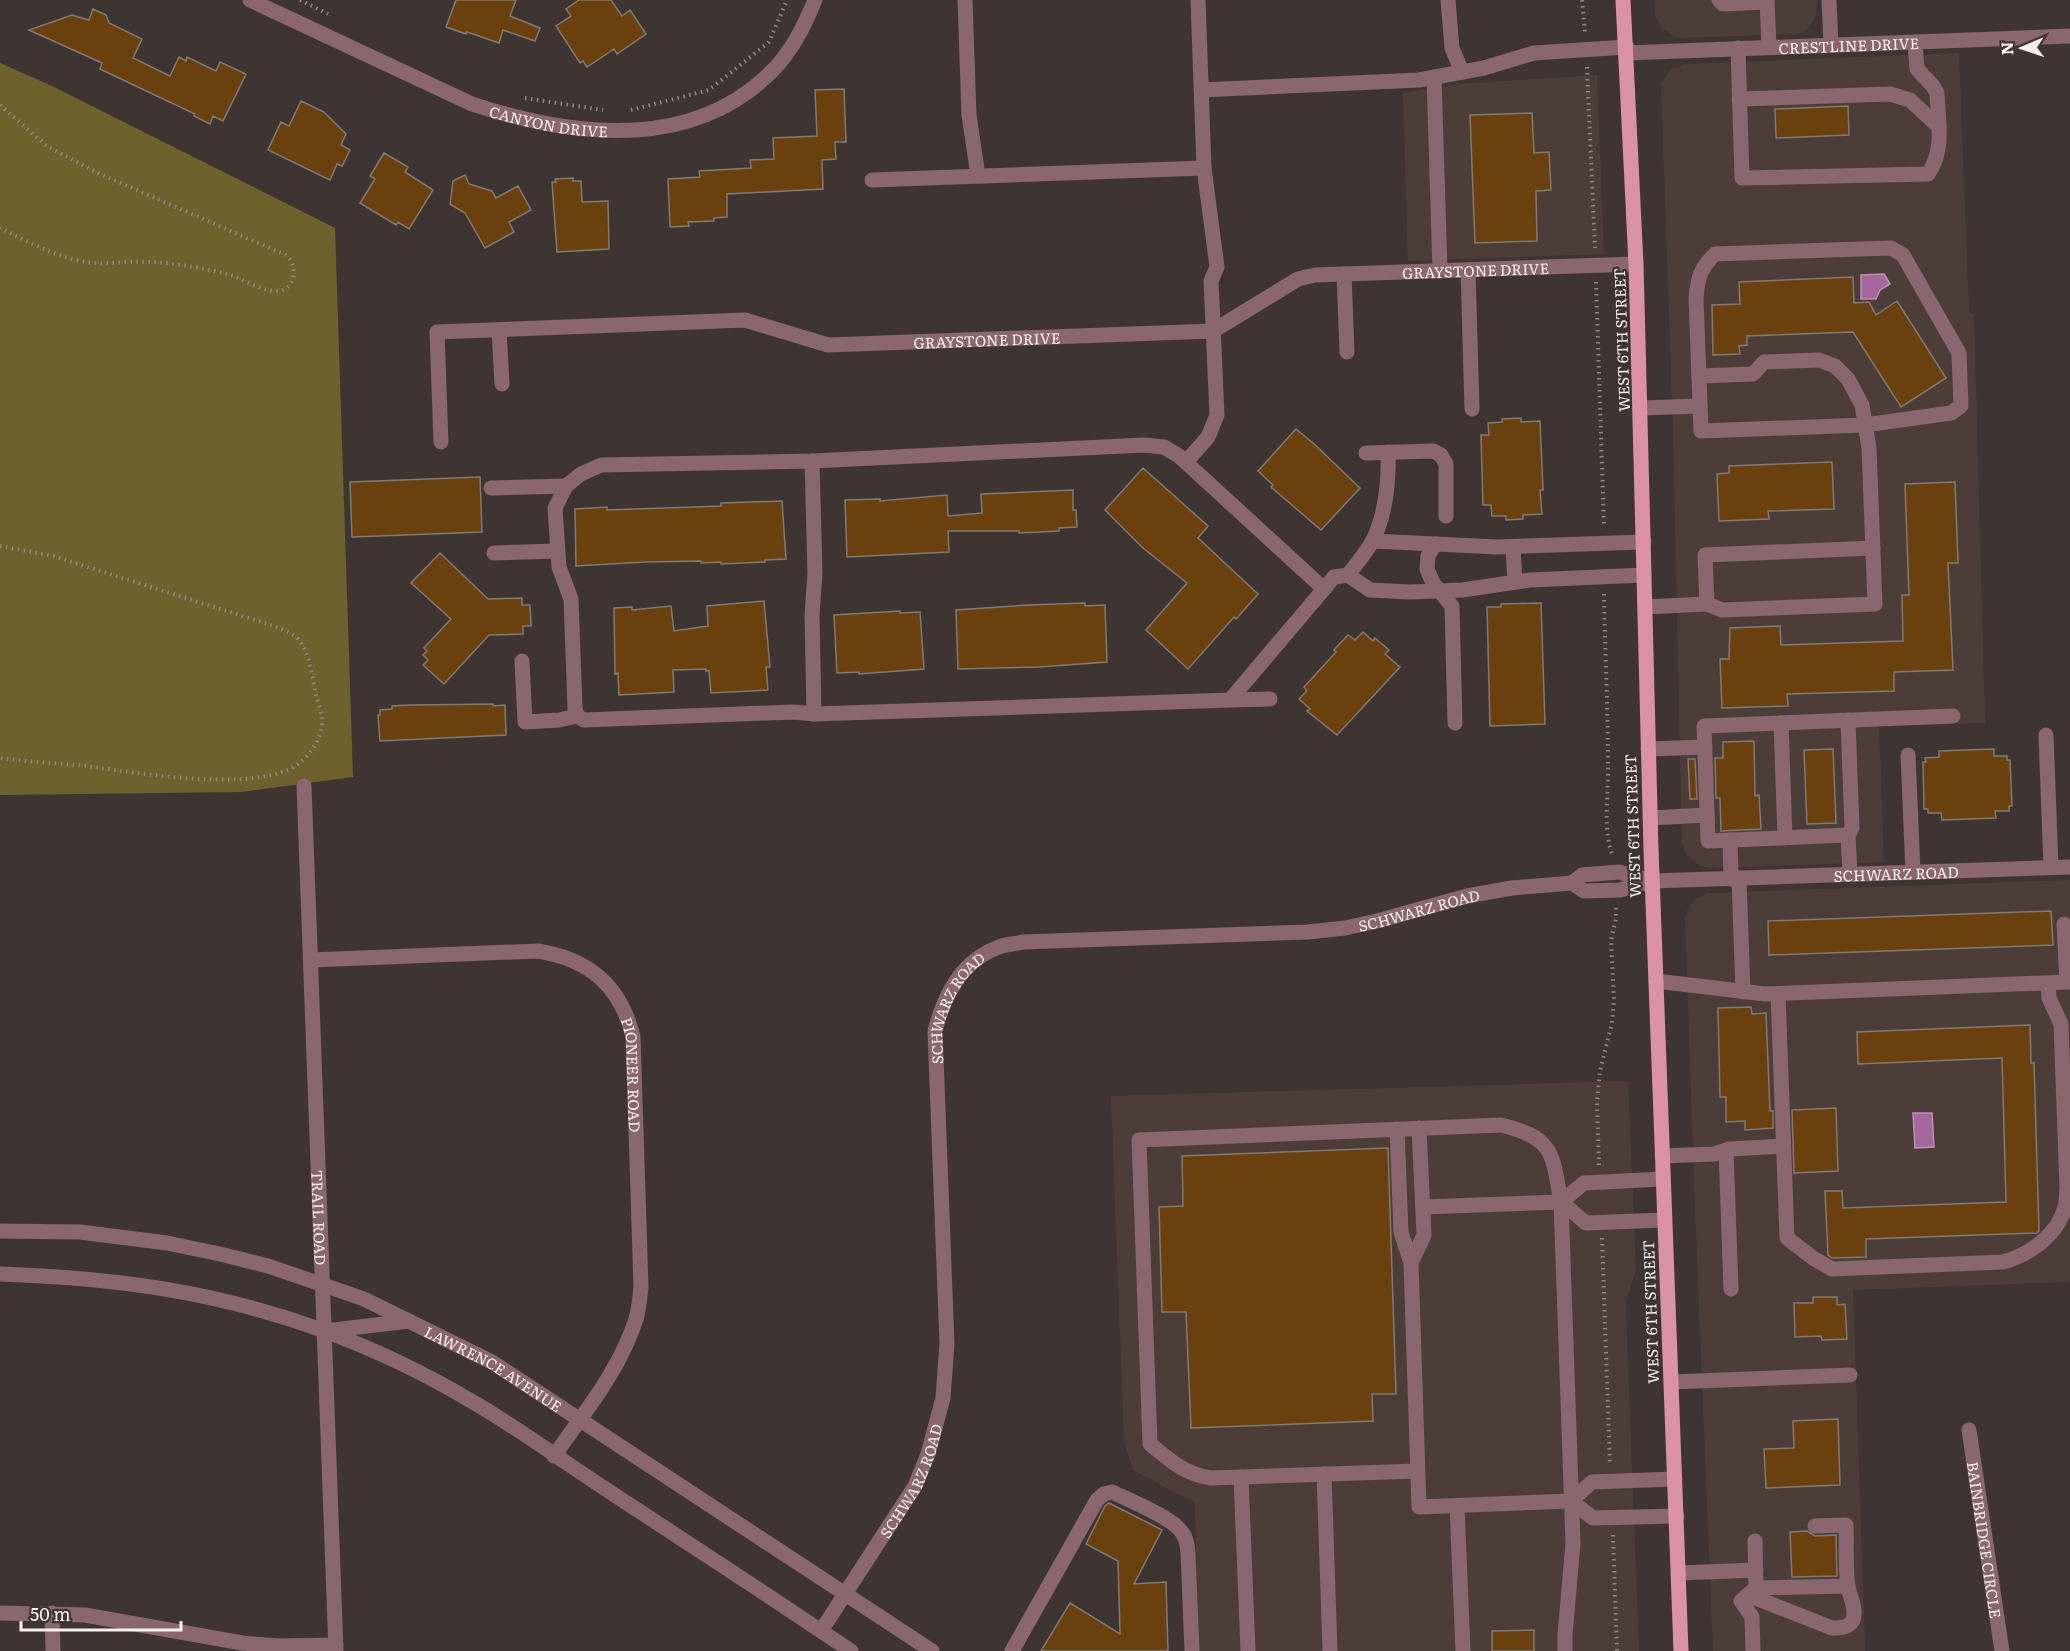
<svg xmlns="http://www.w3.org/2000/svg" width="2070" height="1651" viewBox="0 0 2070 1651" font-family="Literata,serif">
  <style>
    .built { fill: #4d3d39 }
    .green { fill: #6d612d }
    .water { fill: #a5689c; stroke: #bd91b5; stroke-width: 1.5 }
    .building { fill: #69400e; stroke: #817a73; stroke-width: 1.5 }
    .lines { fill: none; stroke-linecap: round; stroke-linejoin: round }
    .path { stroke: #908886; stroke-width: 4; stroke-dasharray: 1.5 4.5; stroke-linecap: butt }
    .minor { stroke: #8a666e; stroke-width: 15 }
    .major { stroke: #da92a4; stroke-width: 15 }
    .labels { text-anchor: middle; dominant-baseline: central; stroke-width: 4.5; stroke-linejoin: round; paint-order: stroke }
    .street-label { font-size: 15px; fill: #f6f0ef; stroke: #3e3532 }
  </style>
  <rect width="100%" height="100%" fill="#3e3532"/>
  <!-- built -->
  <path class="built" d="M1654,0H1817L1816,15L1811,25L1803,32L1796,34L1678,38L1662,28L1655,16Z
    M1959,53L1969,313L1974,314L1985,723L1879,726L1884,862L1712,868L1700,866L1689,857L1684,850L1682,842L1673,429L1661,84L1671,70L1684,64Z
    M1597,75L1604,254L1408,261L1403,93L1459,84Z
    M2070,880V1282L1853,1290L1865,1651H1713L1694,1183L1685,919L1686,913L1694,900L1708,893Z
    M1628,1081L1636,1270L1626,1302V1312L1639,1651H1199L1195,1503L1133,1470L1124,1441L1111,1096Z"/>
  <!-- green -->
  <path class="green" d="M0,63L52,86L335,228L353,777L241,792L0,795Z"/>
  <!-- water -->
  <path class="water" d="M1884,274L1890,284L1880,290L1876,299H1861V275Z
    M1913,1113H1932L1934,1147L1915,1148Z"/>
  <!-- building -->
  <path class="building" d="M456,0H516L510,16L540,28L535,41L503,30L499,43L467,32L466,34L446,27Z
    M579,0H611L622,16L630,10L646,34L617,54L614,49L587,67L583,61L580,63L556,26L571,16L566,9Z
    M93,9L106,15L109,23L142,39L133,58L170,76L179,57L186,61L187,57L216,71L220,62L246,74L223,121L213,116L210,124L194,116L195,114L100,69L102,63L29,30L72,15L89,20Z
    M844,89L846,142H835L836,159L822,160L823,189L727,194V217L714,218V221L688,222L689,226L670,227L668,179L700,177L699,171L751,168L750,160L774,159L773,138L817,136L815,90Z
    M301,101L324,112L346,134L341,145L350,150L342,166L337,164L330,180L268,150L281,122L289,126Z
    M1848,106L1849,135L1776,138L1775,109Z
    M1532,113L1534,153L1549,152L1551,190L1536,191L1537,241L1475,243L1470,115Z
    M384,153L408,167L405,172L433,190L409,229L398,222L396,225L360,203L375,179L370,176Z
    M465,175L469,184L492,191L496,198L518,186L531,210L509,222L514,232L485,248L465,213L450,204L453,181Z
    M573,178V181H581L582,202L608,201L609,249L557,252L552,182H556L555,179Z
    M1853,277L1854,303L1869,302L1876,315L1897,301L1946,378L1901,407L1853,332L1747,336V345L1739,346L1740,354L1713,355L1712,305L1740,304L1739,282Z
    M1521,418V422L1540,421L1543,490H1540L1542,514L1523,515V519L1506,520V516H1492L1491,505H1483L1481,435H1489L1488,423L1502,422V419Z
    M1296,429L1313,443L1360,488L1321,530L1271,487L1273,485L1258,471Z
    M1832,462L1834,509L1768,511L1769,519L1719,521L1717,474L1729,473V466Z
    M1143,468L1208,526L1198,538L1258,594L1236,619L1234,617L1188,669L1146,630L1187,583L1143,548L1105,510Z
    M480,477L482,532L352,537L350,482Z
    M1955,482L1958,563H1948L1953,670L1894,672V691L1787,694L1788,706L1722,708L1720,659H1729L1730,628L1780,626L1781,645L1903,641L1902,595H1909L1905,484Z
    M1073,490V510H1076L1077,527L1059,528V531L1019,533V531H948L949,552L847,557L845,500L880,499V501L947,495L948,516L982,513L981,494Z
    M782,501L786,559L765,560V562L721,564V562L701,563V561L645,562L576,566L575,509L607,507V510L721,506V503Z
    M440,553L488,599L522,598V605H530L531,626H523V634L489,635L444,684L423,665L428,660L423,655L427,651L424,648L451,619L411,583Z
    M764,601L770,667H766L768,690L711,693L709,671H706V669L673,670L674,692L619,695L618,673L615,674L614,608L632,607V610L671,606L674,631L708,626L707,606Z
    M1085,603V606L1105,605L1107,662L1039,667L958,669L956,610L1028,605Z
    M1541,603L1545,724L1490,726L1487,607H1501V604Z
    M900,611V613L920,612L924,669L859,674V672L837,673L834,615Z
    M1363,632L1373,641L1375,638L1389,650L1385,654L1400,667L1337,735L1307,711L1310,709L1299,699L1307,691L1304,687L1336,652L1334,650L1348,635L1355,640Z
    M493,704V706L505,705L506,735L380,741L378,715H380V710L392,709V706L410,705Z
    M1754,741L1755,796L1759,795L1761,829L1721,831L1720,798H1716L1715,758H1723V742Z
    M1833,749L1836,823L1807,824L1804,750Z
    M1994,749V756H2007V760H2010L2012,806H2009V811H1995L1996,818L1942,820L1941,813H1928V809H1924L1923,762H1926L1925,758L1939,757V751Z
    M1688,759H1695L1697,799H1690Z
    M2051,911L2053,945L1769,955L1768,921Z
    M1751,1007L1752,1014L1766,1013L1770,1111H1773V1128L1745,1130V1121L1726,1122V1097H1720L1718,1008Z
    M2030,1025L2031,1063H2034L2039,1231L2037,1233L1866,1239V1257L1832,1258L1828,1255L1825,1191H1842L1843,1208L2006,1202L2002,1058L1858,1064L1857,1032Z
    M1836,1108L1838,1171L1794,1173L1792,1110Z
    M1388,1148L1396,1394H1372L1373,1421L1191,1428L1186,1312H1162L1159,1207L1183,1206L1182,1156Z
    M1813,1297H1837V1305L1845,1304L1847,1339L1822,1340L1821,1336L1795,1337L1794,1303H1813Z
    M1838,1419L1840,1485L1766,1488L1764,1449L1794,1448L1793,1421Z
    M1109,1503L1162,1530L1134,1584L1166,1582L1168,1651H1041L1070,1603L1120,1634L1118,1561L1086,1544L1105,1506Z
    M1807,1531L1815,1536L1836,1535L1837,1576L1792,1577L1790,1532Z
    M1534,1630V1651H1492V1631Z"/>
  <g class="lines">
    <!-- path -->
    <path class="path" d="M300,0L328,14
      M1582,0L1585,32
      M1587,67L1595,248
      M525,98L603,110
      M0,105L48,147L100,174L286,255C298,264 296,289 279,291C264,293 242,278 227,274C203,268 173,263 149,262C128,260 107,266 85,262C55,257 27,241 0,228
      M631,110L709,90L769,42L787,0
      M1596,282L1604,527
      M0,546L53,556L274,626C282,630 292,632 298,639C310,653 312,677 316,695C318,702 321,710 322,717C324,738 308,760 290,769C242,791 139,773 86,766C58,763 29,762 0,758
      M1604,594C1605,651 1608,708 1608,765C1609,791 1602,832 1613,856
      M1599,1165L1597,1102L1600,1071L1612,1023L1614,999L1611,940L1616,919V908
      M1602,1238L1610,1465
      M1613,1535L1617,1651"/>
    <!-- minor -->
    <g class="minor">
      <path id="s1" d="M250,0L472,104C560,133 669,150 749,91C762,81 775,70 785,56C798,39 807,20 815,0"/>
      <path d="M965,0L969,115L978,176"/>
      <path d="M1448,0L1452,48L1462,72"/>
      <path d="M1719,0L1723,4L1767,2"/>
      <path d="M1767,0L1769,47"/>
      <path d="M1829,0L1831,45"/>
      <path d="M1738,48L1742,178L1928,174C1945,150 1938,121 1937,93L1933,86L1917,69L1915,42"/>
      <path id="s2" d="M1627,53L2070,36"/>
      <path d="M1434,77L1440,271"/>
      <path d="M1201,90L1419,80L1484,68L1534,53L1627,47"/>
      <path d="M1739,99L1890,94L1910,100L1939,127"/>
      <path d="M872,180L1204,168"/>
      <path d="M1891,248L1903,255L1959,353L1961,406L1951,413L1865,425L1701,431L1696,298C1698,277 1700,269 1715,254Z"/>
      <path d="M1468,270L1472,409"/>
      <path d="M1344,274L1347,352"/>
      <path d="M499,330L502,384"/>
      <path d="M1641,408L1700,406"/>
      <path id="s3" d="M441,442L437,332L745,320L828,345L1213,331L1298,279L1315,275L1636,264"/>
      <path d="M1366,453L1433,451L1441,455L1446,464V516"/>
      <path d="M812,461L815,573L812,615L814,714"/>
      <path d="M1186,462L1208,437L1217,415L1211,281L1217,267L1204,168L1198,0"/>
      <path d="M491,488L566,486"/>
      <path d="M1373,541L1497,547L1644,542"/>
      <path d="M1435,544L1428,556L1427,569L1433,583L1452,606L1455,723"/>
      <path d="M1513,547L1515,582"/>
      <path d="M494,553L556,551"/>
      <path d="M1348,575C1356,564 1367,552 1373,540C1386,513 1389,482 1388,452"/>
      <path d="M1324,589L1334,577L1348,575L1370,590L1410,592L1462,590L1530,580L1644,575"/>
      <path d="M1707,604L1705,555L1873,548"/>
      <path d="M1645,607L1707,604L1722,610L1875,604L1869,448L1862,405L1848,379L1835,366L1819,360L1764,362L1753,374L1699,376"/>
      <path d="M522,661L525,722L559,720L577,716"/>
      <path d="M1230,700L1324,589L1179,456L1164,447L1144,445L812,461L601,465L581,474L566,486L555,508L559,567L571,599L575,708L577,716L584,720L793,712L814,714L1230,700L1270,699"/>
      <path d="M1848,720L1852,828L1848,835L1850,874"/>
      <path d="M1781,723L1785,838"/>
      <path d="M2046,735L2051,867"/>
      <path d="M1648,749L1705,747"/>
      <path d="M1908,755L1913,872"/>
      <path id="s4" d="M304,786L336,1651"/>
      <path d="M1650,818L1707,815"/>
      <path d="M1848,835L1708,841L1704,726L1953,716"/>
      <path d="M1730,840L1731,879"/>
      <path d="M1739,878L1743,992"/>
      <path id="s5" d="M1572,883L1584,891L1620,890L1652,881L2070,867"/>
      <path id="s6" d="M311,960L538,951C589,959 621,986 633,1037L641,1287C640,1297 639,1309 636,1319C620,1370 584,1413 554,1456"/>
      <path d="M1656,981L1765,994L2067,982L2064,924"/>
      <path d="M1778,994L1787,1238L1813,1258L1832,1269L2003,1262C2029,1255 2058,1235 2065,1207C2067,1202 2066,1194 2067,1188L2061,1024L2049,998L2048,983"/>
      <path d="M1419,1128L1424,1235L1411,1263L1419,1507L1571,1501L1592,1482L1675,1479"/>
      <path d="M1397,1129L1401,1232L1411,1263"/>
      <path d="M1726,1150L1731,1289"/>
      <path d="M1662,1156L1714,1154L1730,1149L1783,1146"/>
      <path d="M1561,1202L1586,1223L1664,1220"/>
      <path d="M1423,1207L1561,1202L1584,1183L1662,1179"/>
      <path id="s7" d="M0,1231L80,1232L167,1243L220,1254L268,1266L364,1299L492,1362L932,1651"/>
      <path d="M0,1274C115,1278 214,1291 322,1330C374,1349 426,1374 473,1402C518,1428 561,1460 604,1488C687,1542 769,1596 851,1651"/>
      <path d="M325,1331L409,1321"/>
      <path d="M1671,1382L1850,1375"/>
      <path id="s8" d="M1969,1430L2002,1651"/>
      <path d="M1417,1471L1211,1478C1184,1474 1171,1461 1150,1444L1139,1140L1501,1125C1555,1138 1552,1154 1561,1202L1573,1543L1565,1635V1651"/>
      <path d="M1324,1474L1330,1651"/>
      <path d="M1241,1477L1248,1651"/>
      <path d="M1571,1501L1593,1518L1677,1516"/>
      <path d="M1457,1506L1463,1651"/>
      <path d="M1679,1573L1756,1570"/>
      <path d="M1756,1588L1848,1586"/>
      <path d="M1748,1595L1832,1628C1840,1628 1849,1628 1853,1620C1857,1609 1850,1597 1848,1587C1845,1567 1847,1545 1846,1525L1815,1526"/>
      <path d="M0,1613L85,1615L242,1643L278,1646L336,1645"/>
      <path d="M52,1613L53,1651"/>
      <path id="s9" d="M821,1631L915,1486L928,1454L943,1398L947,1344L935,1031C944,995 962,960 999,947C1006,944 1015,944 1023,942L1308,932L1345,928L1377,921L1467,896L1512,888L1572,883L1582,875L1619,872L1652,881"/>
      <path d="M1012,1651L1097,1500L1104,1494L1112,1492C1129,1500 1170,1517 1180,1530C1186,1536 1187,1544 1188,1552L1192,1651"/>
      <path d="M1753,1651L1752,1617L1741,1601L1756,1588L1755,1541"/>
    </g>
    <!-- major -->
    <path class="major" d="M1623,0L1636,264L1651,849L1681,1651"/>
  </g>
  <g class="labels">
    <!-- street labels -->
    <g class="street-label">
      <text stroke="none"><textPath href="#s2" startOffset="222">CRESTLINE DRIVE</textPath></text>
      <text stroke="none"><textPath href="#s1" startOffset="324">CANYON DRIVE</textPath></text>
      <text stroke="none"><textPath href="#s3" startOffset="1168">GRAYSTONE DRIVE</textPath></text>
      <text stroke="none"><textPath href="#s3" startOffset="664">GRAYSTONE DRIVE</textPath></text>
      <text transform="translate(1621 340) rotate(-92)">WEST 6TH STREET</text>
      <text transform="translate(1632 826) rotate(-92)">WEST 6TH STREET</text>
      <text stroke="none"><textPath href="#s5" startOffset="328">SCHWARZ ROAD</textPath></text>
      <text stroke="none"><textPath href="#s9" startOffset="1166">SCHWARZ ROAD</textPath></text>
      <text stroke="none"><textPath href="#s9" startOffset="662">SCHWARZ ROAD</textPath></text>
      <text stroke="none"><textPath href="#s6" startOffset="402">PIONEER ROAD</textPath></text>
      <text stroke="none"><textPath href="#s4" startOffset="432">TRAIL ROAD</textPath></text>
      <text transform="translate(1650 1312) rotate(-92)">WEST 6TH STREET</text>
      <text stroke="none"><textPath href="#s7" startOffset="520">LAWRENCE AVENUE</textPath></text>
      <text stroke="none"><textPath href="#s9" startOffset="176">SCHWARZ ROAD</textPath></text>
      <text stroke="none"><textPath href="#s8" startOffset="111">BAINBRIDGE CIRCLE</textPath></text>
    </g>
  </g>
  <!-- north arrow -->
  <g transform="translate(2022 48) rotate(268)" stroke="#3e3532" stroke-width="4.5" paint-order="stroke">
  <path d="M0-4.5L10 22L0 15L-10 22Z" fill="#f6f0ef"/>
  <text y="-9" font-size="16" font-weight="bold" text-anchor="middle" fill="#f6f0ef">N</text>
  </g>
  <!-- scale -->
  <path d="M21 1621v9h160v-9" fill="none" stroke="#f6f0ef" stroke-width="3"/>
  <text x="30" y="1621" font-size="18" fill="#f6f0ef" stroke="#3e3532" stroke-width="4.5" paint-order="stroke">50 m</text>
</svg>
